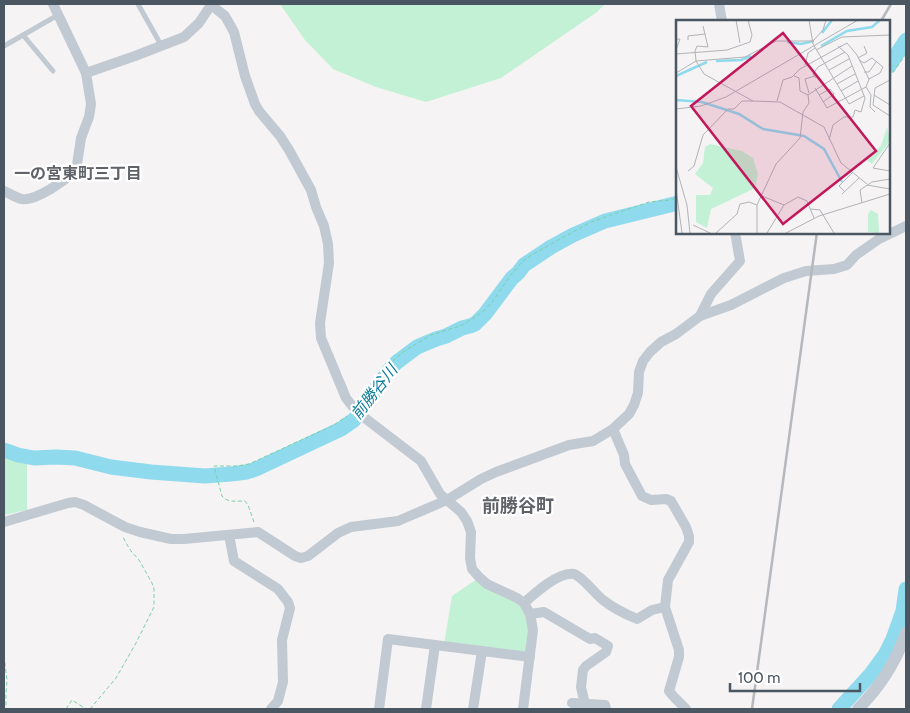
<svg xmlns="http://www.w3.org/2000/svg" width="910" height="713" font-family="Cabin,'Noto Sans JP',sans-serif">
  <style>
    .green { fill: #c3f1d5 }
    .lines { fill: none; stroke-linecap: round; stroke-linejoin: round }
    .river { stroke: #90daee; stroke-width: 15 }
    .path { stroke: #7ad0a6; stroke-width: 1; stroke-dasharray: 4 2.5; stroke-linecap: butt }
    .service { stroke: #c1cad2; stroke-width: 5 }
    .minor { stroke: #c1cad2; stroke-width: 10 }
    .tertiary { stroke: #c1cad2; stroke-width: 12 }
    .rail { stroke: #b5b8bd; stroke-width: 2.5 }
    .labels { text-anchor: middle; dominant-baseline: central; stroke-width: 4.5; stroke-linejoin: round; paint-order: stroke }
    .neighbourhood-label { font-size: 16px; font-weight: bold; fill: #5f6368; stroke: #fff }
    .water-label { font-size: 16px; font-style: italic; fill: #0c7c9b; stroke: #fff }
    .quarter-label { font-size: 18px; font-weight: bold; fill: #5f6368; stroke: #fff }
    .inset-river { fill: none; stroke: #90daee; stroke-width: 2.5 }
    .inset-road { fill: none; stroke: #b1b4b9; stroke-width: 1 }
    .view { fill: #c2185b; fill-opacity: 0.15; stroke: #c2185b; stroke-width: 2.5 }
    .inset-edge { fill: none; stroke: #4a5661; stroke-width: 2.5 }
  </style>
  <rect width="100%" height="100%" fill="#f5f3f3"/>
  <g class="green">
    <polygon points="280,4 605,4 597,12 501,78 426,102 376,87 333,69 305,40"/>
    <polygon points="4,453 27,459 27,510 4,515"/>
    <polygon points="477,579 517,600 530,620 526,661 444,644 452,596"/>
  </g>
  <g class="lines">
    <g class="river">
      <polyline points="889,66 906,40"/>
      <polyline points="4,450 18,455 34,458 56,457 75,458 111,467 151,472 205,476 231,474 247,472 256,469 341,429 354,420 390,369 397,362 417,347 436,339 446,336 462,328 470,326 475,324 485,314 512,278 518,273 524,265 551,247 573,235 605,221 678,203"/>
      <polyline points="839,709 871,674 885,655 893,639 903,611 906,589"/>
    </g>
    <g class="path">
      <polyline points="889,78 906,54"/>
      <polyline points="360,402 383,372 393,361 403,352 431,335 463,325 485,310 493,301 510,276 523,261 533,254 591,222 649,202 670,200 678,198"/>
      <path d="M254,522L248,505L245,501C236,501 228,503 222,496L214,466H237L249,464L334,425L347,416"/>
      <polyline points="4,656 7,680 6,694 6,709"/>
      <polyline points="66,709 72,700 86,709"/>
      <polyline points="90,709 116,678 136,643 154,607 154,589 152,583 139,560 131,551 126,543 123,537"/>
    </g>
    <g class="service">
      <polyline points="138,4 161,45"/>
      <polyline points="23,35 53,71"/>
      <polyline points="4,46 58,15"/>
    </g>
    <g class="minor">
      <polyline points="210,4 225,16 234,32 245,76 255,104 259,111 280,136 289,150 311,190 316,207 324,226 328,244 329,263 320,323 321,338 346,398 357,412 421,461 440,494 461,512 467,521 471,532 470,558 472,569 479,577 487,584 517,598 524,603 530,614 533,630 523,709"/>
      <polyline points="719,4 722,21"/>
      <polyline points="86,73 135,56 184,37 199,23 211,5"/>
      <path d="M4,191C9,193 16,198 22,199C37,201 65,180 76,171L81,138L89,117L91,104L86,73L53,4"/>
      <polyline points="700,316 711,294 740,261 735,232"/>
      <polyline points="613,429 624,455 625,464 642,496 651,500 666,499 671,501 686,527 689,536 689,542 668,580 665,607 679,650 679,657 669,691 674,697 686,709"/>
      <polyline points="4,522 68,503 75,502 84,505 125,527 140,532 171,539 184,539 258,532 295,556 301,558 308,556 338,533 351,527 398,521 447,500 481,479 496,472 569,445 593,441 613,429 629,414 634,405 638,393 639,372 643,361 650,352 661,342 676,334 700,316 731,305 784,278 806,271 834,269 847,265 856,255 879,239 906,226"/>
      <polyline points="229,535 234,561 278,589 288,602 290,608 282,640 283,682 278,701 271,709"/>
      <path d="M524,603C534,594 559,571 574,574C583,577 595,594 603,600C613,608 625,614 637,619L652,610L665,607"/>
      <polyline points="530,614 544,612 590,639 595,638 608,646 606,652 586,666 583,670 581,687 585,704"/>
      <polyline points="572,703 605,705 606,709"/>
      <polyline points="379,709 388,639 530,657"/>
      <polyline points="426,709 435,645"/>
      <polyline points="473,709 482,651"/>
    </g>
    <path class="tertiary" d="M858,709C879,688 896,662 906,633"/>
    <g class="rail">
      <polyline points="881,21 891,4"/>
      <polyline points="752,709 817,232"/>
    </g>
  </g>
  <g class="labels">
    <g class="neighbourhood-label">
      <text x="78" y="173">一の宮東町三丁目</text>
    </g>
    <g class="water-label">
      <text transform="translate(374 392) rotate(-52)">前勝谷川</text>
    </g>
    <g class="quarter-label">
      <text x="518" y="506">前勝谷町</text>
    </g>
  </g>
  <g transform="translate(676 20)">
    <rect width="214" height="214" fill="#f5f3f3"/>
    <path d="M211,107L214,121L196,144L190,139L205,126ZM34,124L66,131L77,138L82,154L79,168L35,189L31,208L20,202V175H34L37,168L19,154L27,143L29,127ZM195,190L202,194L203,213L192,212V194Z" fill="#c3f1d5"/>
    <path class="inset-river" d="M146,13L156,0M111,22L125,24L138,21M145,26L171,11L196,7L204,0M40,41L65,40L75,36M0,56L31,42M0,80L26,82L63,94L87,109L128,116L148,129L166,162"/>
    <path class="inset-road" d="M60,0L64,23M72,0L76,15M133,0L137,24L173,84L188,76M27,6L32,27L21,26L19,31L20,41L28,54L77,81L104,82L148,107L165,143L191,164M0,19H4L0,30M12,20V16L29,14M140,30L166,17L214,15M0,34L51,30L74,22L76,15M182,38L191,33L188,26M183,40L188,43L196,38L207,47L204,53L193,59M129,45L132,33L139,28M153,50L173,39M188,52H193L200,42M0,53L20,41L69,37L100,21H137L147,10L150,0M118,56L123,58L124,71L132,75M140,58L137,54L142,47L169,32M214,60L199,68L197,85L214,96M161,64L179,54M190,67L195,75L194,87L199,92M165,71L182,61M133,73L129,59L139,56M132,75L176,46M143,75L154,69L158,74L147,82M198,75L214,85M101,81L107,60L116,57L124,49L171,23L181,35L193,59L190,67L151,88L139,68M0,89L25,86L50,77L182,0M153,120L157,105L168,97H177L179,90L185,92L189,78L172,35L162,26M214,123L197,148L214,151M0,147L11,185L14,213M12,151L18,146L27,115L52,89H58L66,81H77M191,165L214,169M0,169L6,213M169,172L163,166L177,152M166,174L183,158M86,176L108,185M186,183L184,170L196,162L214,159M135,189L144,190L158,213M17,205L34,213M40,213L61,194L64,184L73,182L81,185M81,213V185L100,144L124,118L127,92L133,83L132,75M91,213L108,185L122,177L131,181L138,198M110,213L143,196L214,174"/>
    <path class="view" d="M107,13L200,131L107,204L15,86Z"/>
    <rect width="214" height="214" class="inset-edge"/>
  </g>
  <rect width="910" height="713" fill="none" stroke="#4a5661" stroke-width="10"/>
  <path d="M730 683v8h130v-8" fill="none" stroke="#4a5661" stroke-width="2.5"/>
  <text x="738" y="683" font-size="15" fill="#4a5661" stroke="#ffffff" stroke-width="4" paint-order="stroke">100 m</text>
</svg>
